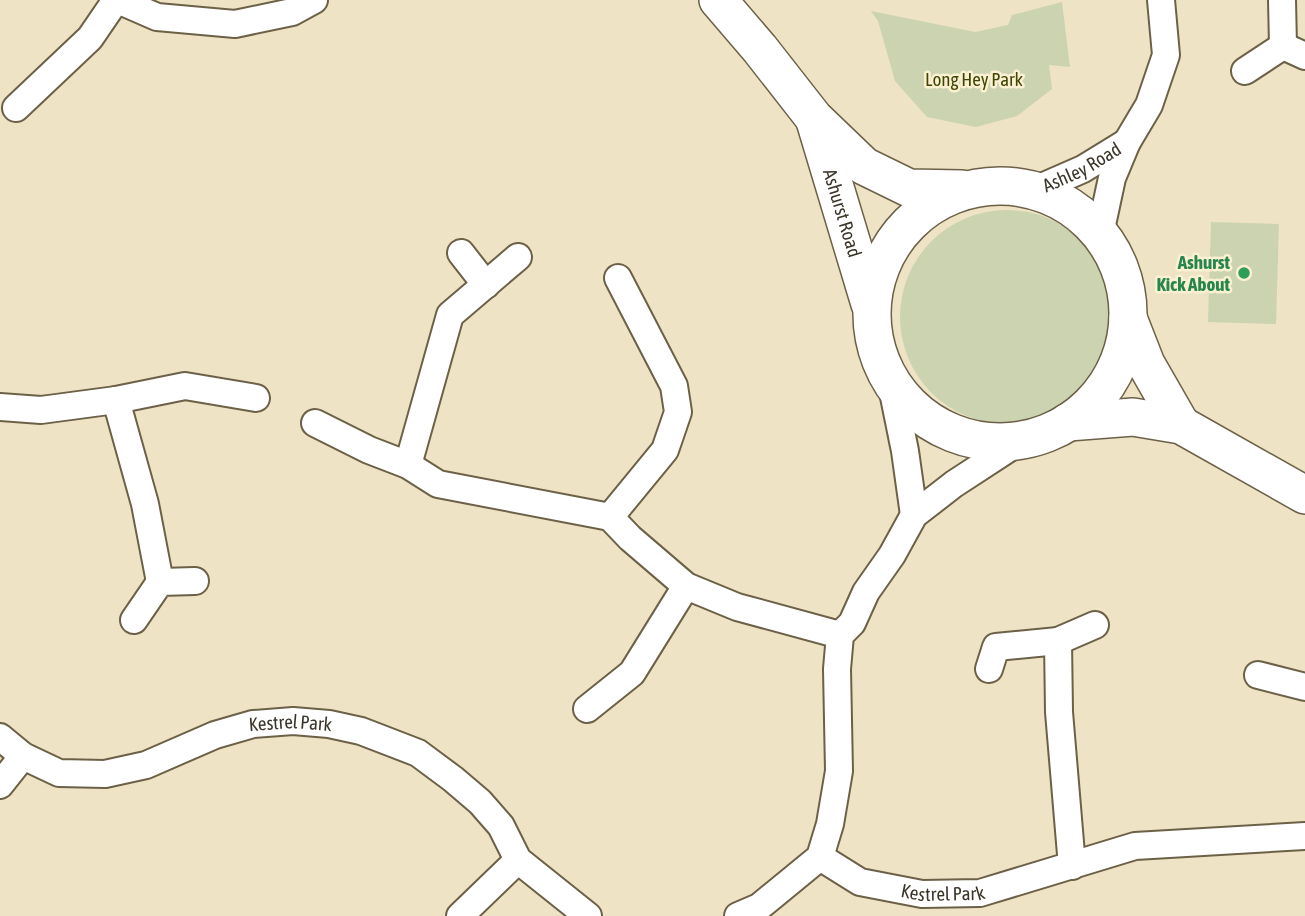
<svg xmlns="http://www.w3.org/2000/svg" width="1305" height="916" font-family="'Asap Condensed',sans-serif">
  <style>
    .green { fill: #ccd3b1 }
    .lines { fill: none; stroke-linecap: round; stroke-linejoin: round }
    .street-casing { stroke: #6c6147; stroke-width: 30 }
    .secondary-casing { stroke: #6c6147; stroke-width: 40 }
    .street { stroke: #fff; stroke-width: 26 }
    .secondary { stroke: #fff; stroke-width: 37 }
    .leisure-dot { fill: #2e9e5b; stroke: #fcf0d2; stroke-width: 2.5 }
    .labels { text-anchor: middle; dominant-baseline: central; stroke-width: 5; stroke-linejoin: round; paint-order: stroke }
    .park-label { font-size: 19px; fill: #3e4606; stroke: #fcf0d2 }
    .street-label { font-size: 19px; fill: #3b362a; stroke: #fcf0d2 }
    .leisure-label { font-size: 19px; font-weight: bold; fill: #27864d; stroke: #fcf0d2; text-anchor: end }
  </style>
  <rect width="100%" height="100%" fill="#eee3c5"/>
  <g class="green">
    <polygon points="1062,2 1070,67 1049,65 1052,89 1017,116 976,127 927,117 895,81 878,21 871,11 975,32 1008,25 1012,15"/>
    <circle cx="1007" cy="317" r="107"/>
    <polygon points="1211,222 1279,224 1276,324 1208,322"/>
  </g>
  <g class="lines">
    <defs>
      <g id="street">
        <polyline points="118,0 157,17 235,24 292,12 314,0"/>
        <polyline points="1282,0 1283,46"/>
        <polyline points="1245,71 1283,46 1305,56"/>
        <polyline points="16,108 90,38 116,0"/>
        <path id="s1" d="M1035,190L1083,169L1127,142"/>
        <polyline points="1100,234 1112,178 1127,142 1149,105 1166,55 1161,0"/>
        <polyline points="461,253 486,285"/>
        <polyline points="891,382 905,451 914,515"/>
        <polyline points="116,400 145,504 160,582"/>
        <polyline points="0,407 41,410 116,400 185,386 256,398"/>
        <polyline points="315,423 369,450 408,465 438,484 610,517 630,538 686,586 737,607 840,635"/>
        <polyline points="408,465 450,315 518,257"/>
        <polyline points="610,517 665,450 678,412 674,386 618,278"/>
        <polyline points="134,620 160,582 195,581"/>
        <polyline points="1058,641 1059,712 1072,866"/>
        <polyline points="989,669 996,647 1058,641 1095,625"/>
        <polyline points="1258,675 1305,687"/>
        <polyline points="587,709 632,673 686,586"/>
        <path id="s2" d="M0,737L23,756L59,773L105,774L146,765L215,735L253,724L293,721L329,724L361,731L418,753L453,779L480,802L501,826L518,860L588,916"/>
        <polyline points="0,785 23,756"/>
        <path id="s3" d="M820,857L860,882L922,894L980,893L1135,846L1305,836"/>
        <polyline points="460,916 518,860"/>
        <polyline points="738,916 759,907 820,857 830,824 839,771 837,669 840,635 852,623 866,592 892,555 914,515 954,484 1020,441"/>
      </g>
      <g id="secondary">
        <polyline points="718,0 760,49 814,118 864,166 909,188 962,189"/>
        <path id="s4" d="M815,121L870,304"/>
        <circle cx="1000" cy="314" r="128"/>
        <polyline points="1128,318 1146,364 1181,425"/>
        <polyline points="1068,422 1133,417 1181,425 1305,495"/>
      </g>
    </defs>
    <use href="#street" class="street-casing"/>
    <use href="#secondary" class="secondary-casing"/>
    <use href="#street" class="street"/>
    <use href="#secondary" class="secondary"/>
  </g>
  <circle class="leisure-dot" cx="1244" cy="273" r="7"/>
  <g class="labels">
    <g class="park-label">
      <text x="974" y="79">Long Hey Park</text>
    </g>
    <g class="street-label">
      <text stroke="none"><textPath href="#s1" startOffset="52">Ashley Road</textPath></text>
      <text stroke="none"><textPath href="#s4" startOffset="96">Ashurst Road</textPath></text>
      <text stroke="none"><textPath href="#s2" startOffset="310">Kestrel Park</textPath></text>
      <text stroke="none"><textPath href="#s3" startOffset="131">Kestrel Park</textPath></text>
    </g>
    <g class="leisure-label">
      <text x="1230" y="262">Ashurst<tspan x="1230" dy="22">Kick About</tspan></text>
    </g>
  </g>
</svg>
